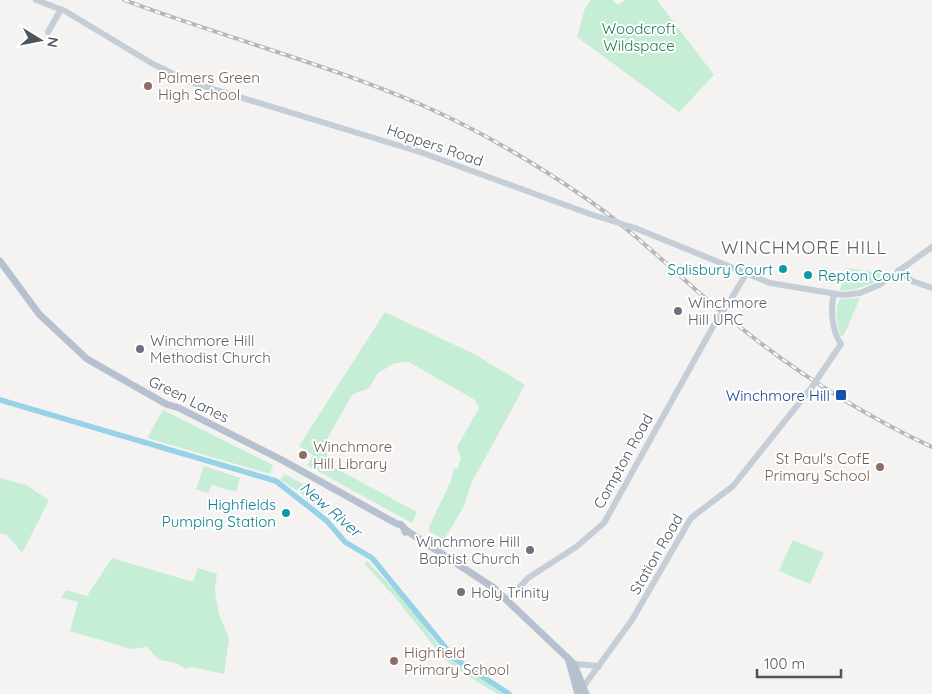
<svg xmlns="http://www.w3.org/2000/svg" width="932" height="694" font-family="Quicksand,sans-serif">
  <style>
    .green { fill: #c6edd6 }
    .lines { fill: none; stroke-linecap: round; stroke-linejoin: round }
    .canal { stroke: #97d2e6; stroke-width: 5.5 }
    .secondary { stroke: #c5cdd7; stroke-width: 6 }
    .primary { stroke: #b5c1ce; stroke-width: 7 }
    .rail-casing { stroke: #b5b7bc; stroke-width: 4 }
    .rail { stroke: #fff; stroke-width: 2; stroke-dasharray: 5.5; stroke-linecap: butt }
    .secondary-bridge { stroke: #c5cdd7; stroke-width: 6 }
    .education-dot { fill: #8d6e63; stroke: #fff; stroke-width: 2 }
    .culture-dot { fill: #0f9aa8; stroke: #fff; stroke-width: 2 }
    .worship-dot { fill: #6b7280; stroke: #fff; stroke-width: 2 }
    .transit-dot { fill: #1a4fb4; stroke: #fff; stroke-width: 2 }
    .labels { text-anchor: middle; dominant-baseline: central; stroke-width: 4; stroke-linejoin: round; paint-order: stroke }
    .park-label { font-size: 15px; fill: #207c51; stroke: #fff }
    .education-label { font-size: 15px; fill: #785e54; stroke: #fff; text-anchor: start }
    .street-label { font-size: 15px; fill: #4b555e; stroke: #fff }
    .culture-label { font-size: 15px; fill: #0d838f; stroke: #fff; text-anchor: end }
    .worship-label { font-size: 15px; fill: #5b616d; stroke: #fff; text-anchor: start }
    .transit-label { font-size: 15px; fill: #164399; stroke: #fff; text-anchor: end }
    .water-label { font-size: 16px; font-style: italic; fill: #197b9d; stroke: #fff }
    .quarter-label { font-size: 18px; letter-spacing: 1px; fill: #5f6267; stroke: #fff }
  </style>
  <rect width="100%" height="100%" fill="#f4f3f2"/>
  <g class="green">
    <polygon points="591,0 612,0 618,5 626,0 657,0 714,75 679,112 577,37 585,8"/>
    <polygon points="846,268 881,273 879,281 856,289 843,291 840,290"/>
    <path d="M860,298L844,335L840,336C838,323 833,311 840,299Z"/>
    <polygon points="385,312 476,355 525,385 472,482 463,508 444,540 429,531 429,527 451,481 454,468 457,469 461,459 457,447 479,408 475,400 409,362 395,363 378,373 369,388 352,395 328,437 327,458 333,467 417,512 412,523 307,465 313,455 299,446"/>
    <polygon points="163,410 273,465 270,474 147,438"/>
    <polygon points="204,466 240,478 236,492 212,485 208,493 196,489"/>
    <polygon points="285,474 312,489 308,496 323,509 324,513 298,491 280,480"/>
    <polygon points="0,478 26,485 49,500 22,553 7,535 0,533"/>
    <polygon points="793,540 824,553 810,584 779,571"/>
    <polygon points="112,558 193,582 198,568 217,574 215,589 216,598 219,614 229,639 224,674 192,667 186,669 176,663 159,660 147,647 131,649 70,631 78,602 61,598 66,590 87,596"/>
    <polygon points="367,561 405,601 446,655 503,694 498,694 466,675 444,659 394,596 364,563"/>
  </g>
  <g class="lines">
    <polyline class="canal" points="0,400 276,481 327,521 345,542 372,558 454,658 509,694"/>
    <g class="secondary">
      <polyline points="36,0 65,11 153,64 190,82 420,152 590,214"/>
      <polyline points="48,32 61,9"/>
      <polyline points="635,228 770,283 843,295 860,293 879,285 932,247"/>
      <polyline points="899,270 912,281 932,288"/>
      <polyline points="728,304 746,274"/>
      <path d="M820,375L841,344C832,331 830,309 834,294"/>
      <polyline points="507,601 528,578 576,547 604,523 715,323"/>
      <polyline points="574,664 599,666"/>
      <polyline points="581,690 632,620 691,518 733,486 812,387"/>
    </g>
    <g class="primary">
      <polyline points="0,261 39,314 87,359 166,404 179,408 282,460 397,524 400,524 407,531"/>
      <polyline points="405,532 407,531 494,588 574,664 586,694"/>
      <polyline points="568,658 578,694"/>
    </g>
    <defs>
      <path id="rail" d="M124,0C223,37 327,64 424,106C481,131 536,164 587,199C638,234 682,280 730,319C791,369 861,414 932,447"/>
    </defs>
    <use href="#rail" class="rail-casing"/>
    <use href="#rail" class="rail"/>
    <g class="secondary-bridge">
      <polyline points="590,214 635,228"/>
      <polyline points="715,323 728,304"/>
      <polyline points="812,387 820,375"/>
    </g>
  </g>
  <g class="education-dot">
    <circle cx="148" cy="86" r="5"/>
    <circle cx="303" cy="455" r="5"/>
    <circle cx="880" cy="467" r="5"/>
    <circle cx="394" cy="661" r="5"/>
  </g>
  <g class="culture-dot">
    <circle cx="783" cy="269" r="5"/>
    <circle cx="808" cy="275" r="5"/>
    <circle cx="286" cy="513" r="5"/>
  </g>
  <g class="worship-dot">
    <circle cx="678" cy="311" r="5"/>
    <circle cx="140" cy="349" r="5"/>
    <circle cx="530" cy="550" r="5"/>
    <circle cx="461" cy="592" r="5"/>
  </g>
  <rect class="transit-dot" x="835" y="389" width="12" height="12" rx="2.5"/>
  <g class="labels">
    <g class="park-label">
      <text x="639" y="28">Woodcroft<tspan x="639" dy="17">Wildspace</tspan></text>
    </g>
    <g class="education-label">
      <text x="158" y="77">Palmers Green<tspan x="158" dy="17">High School</tspan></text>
      <text x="313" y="446">Winchmore<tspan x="313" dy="17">Hill Library</tspan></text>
      <text x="870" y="458" text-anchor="end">St Paul's CofE<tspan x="870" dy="17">Primary School</tspan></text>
      <text x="404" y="652">Highfield<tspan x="404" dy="17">Primary School</tspan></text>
    </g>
    <g class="street-label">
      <text transform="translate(435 145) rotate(19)">Hoppers Road</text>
      <text transform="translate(189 399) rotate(26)">Green Lanes</text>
      <text transform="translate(623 461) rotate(-61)">Compton Road</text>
      <text transform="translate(656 554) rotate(-60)">Station Road</text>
    </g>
    <g class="culture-label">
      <text x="773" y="269">Salisbury Court</text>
      <text x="818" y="275" text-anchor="start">Repton Court</text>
      <text x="276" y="504">Highfields<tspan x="276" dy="17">Pumping Station</tspan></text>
    </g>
    <g class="worship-label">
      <text x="688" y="302">Winchmore<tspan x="688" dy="17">Hill URC</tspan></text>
      <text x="150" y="340">Winchmore Hill<tspan x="150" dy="17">Methodist Church</tspan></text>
      <text x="520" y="541" text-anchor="end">Winchmore Hill<tspan x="520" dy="17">Baptist Church</tspan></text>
      <text x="471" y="592">Holy Trinity</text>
    </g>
    <g class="transit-label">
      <text x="830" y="395">Winchmore Hill</text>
    </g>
    <g class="water-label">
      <text transform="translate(331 509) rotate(41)">New River</text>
    </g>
    <g class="quarter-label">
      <text x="804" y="247">WINCHMORE HILL</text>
    </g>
  </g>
  <g transform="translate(40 40) rotate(100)" stroke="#ffffff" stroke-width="4" paint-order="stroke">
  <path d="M0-4L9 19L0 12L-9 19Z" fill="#4b555e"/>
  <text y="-8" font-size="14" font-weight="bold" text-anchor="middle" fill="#4b555e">N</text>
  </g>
  <path d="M757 669v8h84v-8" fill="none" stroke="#4b555e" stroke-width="2.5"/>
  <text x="764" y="669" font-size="15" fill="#4b555e" stroke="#ffffff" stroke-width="4" paint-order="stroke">100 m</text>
</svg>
